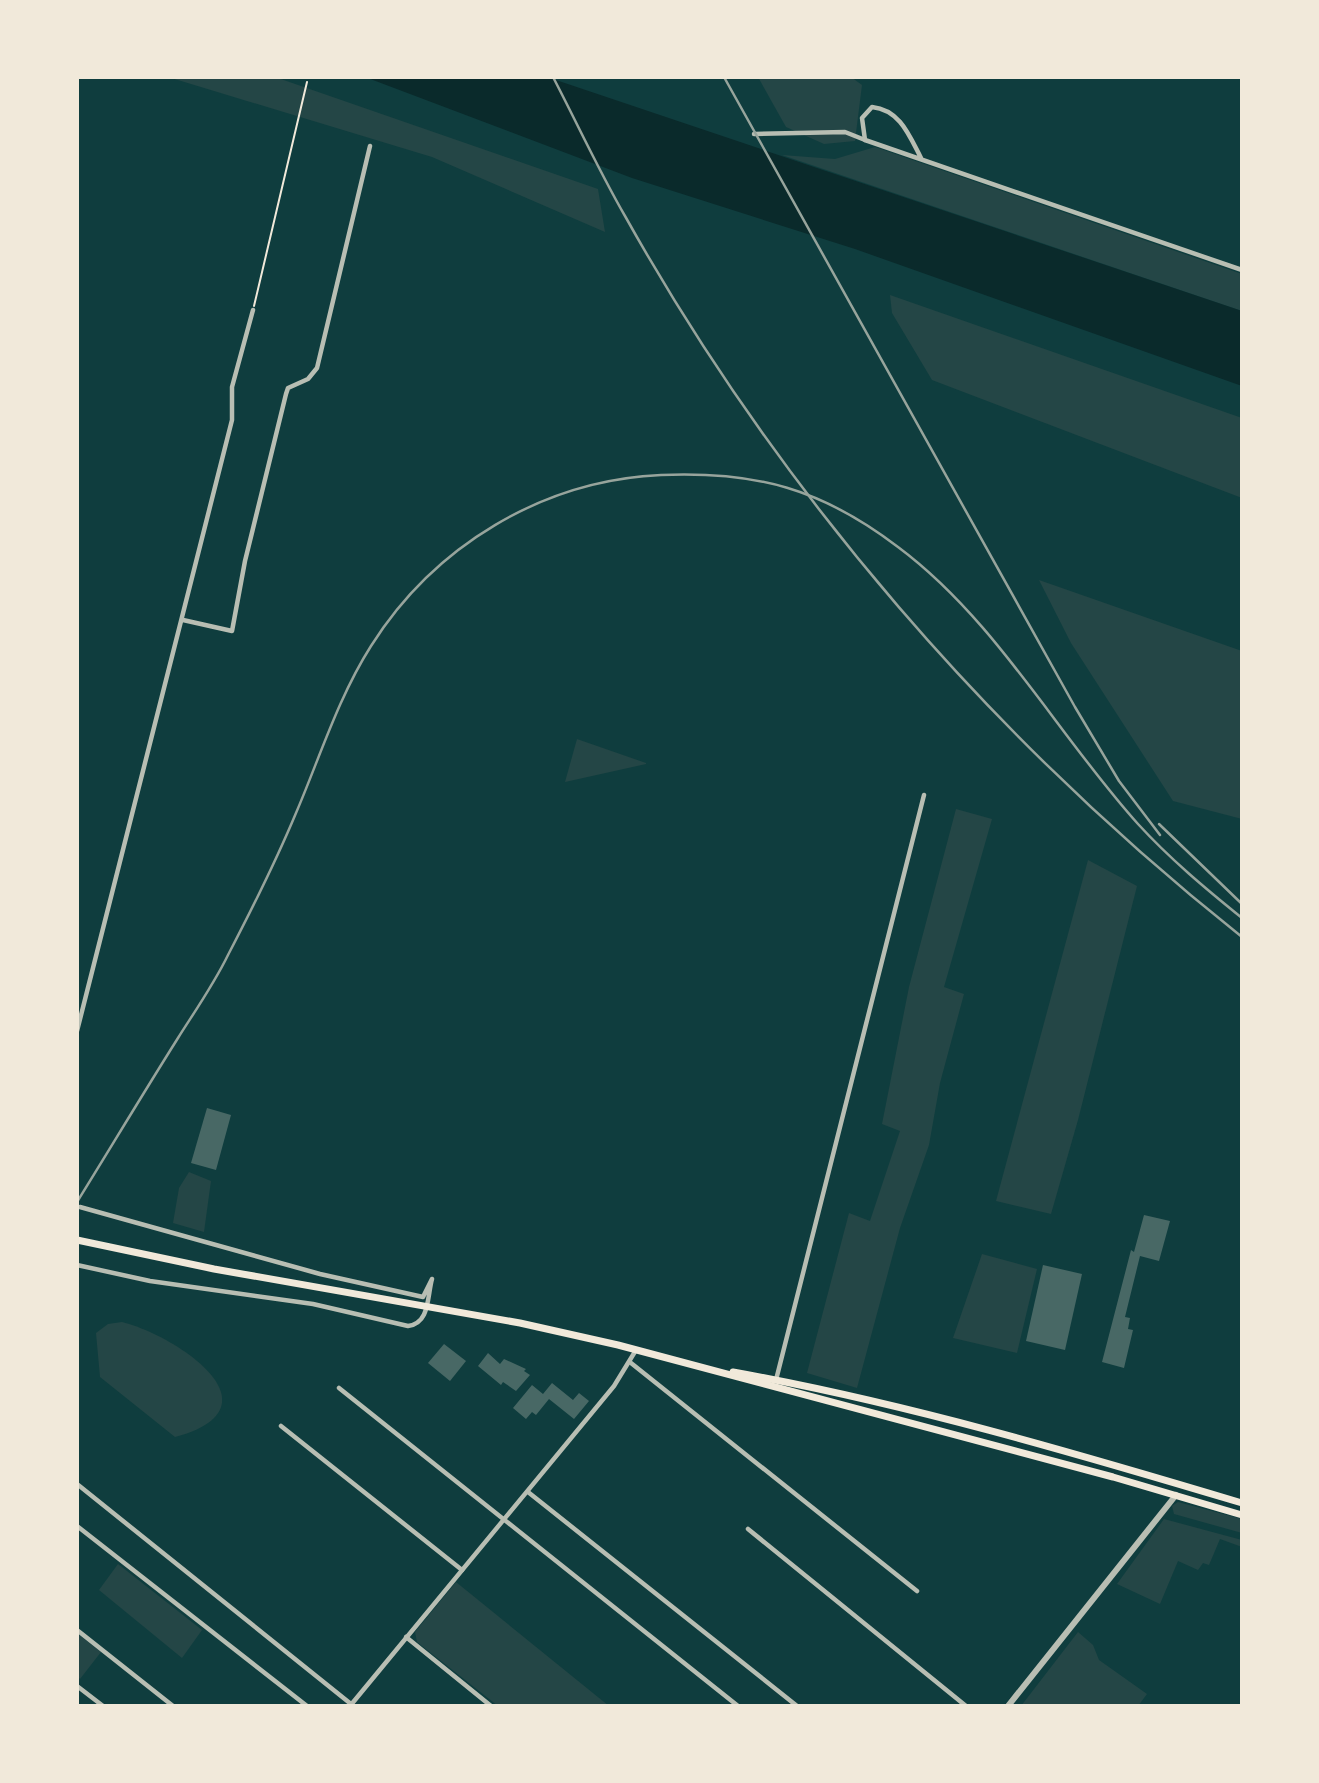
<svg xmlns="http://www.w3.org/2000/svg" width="1319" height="1783" font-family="'Source Sans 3',sans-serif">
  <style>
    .green { fill: #244646 }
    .water { fill: #0a2a2b }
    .building { fill: #486865 }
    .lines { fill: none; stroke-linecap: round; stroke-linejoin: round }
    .path { stroke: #f1e9da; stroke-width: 2 }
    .minor { stroke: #b8beb3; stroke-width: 4.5 }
    .tertiary { stroke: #b8beb3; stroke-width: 6 }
    .secondary { stroke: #f1e9da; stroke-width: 7 }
    .rail { stroke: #97a49c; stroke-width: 2.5 }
  </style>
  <rect width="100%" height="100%" fill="#0f3d3e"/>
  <g class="green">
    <polygon points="168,77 275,77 598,189 605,232 432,157"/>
    <polygon points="758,77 851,77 862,85 855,141 824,144 786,127"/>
    <polygon points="875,147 1242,274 1242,311 782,155 835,159"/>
    <polygon points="890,295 1242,418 1242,498 932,380 892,313"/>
    <polygon points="1039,580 1242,651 1242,819 1173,801 1071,643"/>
    <polygon points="577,739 646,763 646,764 565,782"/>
    <polygon points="956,809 992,819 944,987 964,994 940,1083 929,1145 900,1228 857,1388 807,1373 849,1213 870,1221 900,1131 882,1124 909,987"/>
    <polygon points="1088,860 1137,886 1078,1120 1051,1214 996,1201"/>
    <polygon points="189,1172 211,1181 204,1232 173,1223 179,1188"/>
    <polygon points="982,1254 1037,1269 1017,1353 953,1338"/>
    <path d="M122,1322C175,1335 285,1407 175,1437L100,1377L96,1333L108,1324Z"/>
    <polygon points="1178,1502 1242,1519 1242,1533 1174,1514 1172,1506"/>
    <polygon points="1164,1519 1242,1540 1242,1547 1220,1539 1209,1565 1203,1563 1198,1570 1178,1561 1160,1604 1117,1584"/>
    <polygon points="118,1564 202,1630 182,1658 99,1590"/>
    <polygon points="456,1582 609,1706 498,1706 417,1642 415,1632"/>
    <polygon points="1078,1632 1093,1645 1099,1660 1147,1694 1138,1706 1021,1706"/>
    <polygon points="77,1633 101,1652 80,1679 77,1676"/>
  </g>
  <polygon class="water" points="365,77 547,77 1242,311 1242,386 855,249 632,178"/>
  <g class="building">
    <polygon points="207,1108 231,1115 216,1170 191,1163"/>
    <polygon points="1144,1215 1170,1221 1159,1261 1140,1256 1125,1317 1130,1318 1128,1329 1133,1330 1124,1368 1102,1362 1131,1250 1134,1252"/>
    <polygon points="1043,1265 1082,1274 1065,1350 1026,1341"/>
    <polygon points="444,1344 466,1361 450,1381 428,1363"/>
    <polygon points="488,1353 500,1364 504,1359 526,1369 524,1371 530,1375 516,1391 503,1382 501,1385 478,1366"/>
    <polygon points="552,1383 573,1400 579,1393 589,1401 574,1419 549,1399 536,1415 532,1412 526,1419 513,1408 532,1385 543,1394"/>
  </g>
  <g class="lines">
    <polyline class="path" points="254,306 307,82"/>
    <g class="minor">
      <polyline points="754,134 845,132 865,140"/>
      <path d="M921,158C909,135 900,110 872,107L862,118L865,140L1242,270"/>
      <polyline points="183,620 232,631 245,561 286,394 288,388 308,379 317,368 370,146"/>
      <polyline points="77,1031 232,420 232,387 253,310"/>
      <path d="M77,1265L150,1281L313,1304L408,1326C430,1323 427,1297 432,1279L423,1297L320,1274L80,1207"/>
      <polyline points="631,1363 917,1591"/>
      <polyline points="776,1380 924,795"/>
      <polyline points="339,1388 738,1706"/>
      <polyline points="281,1426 462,1570"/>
      <polyline points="77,1484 351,1704"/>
      <polyline points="528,1492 797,1706"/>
      <polyline points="77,1526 307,1706"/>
      <polyline points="748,1529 966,1706"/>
      <polyline points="77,1630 173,1706"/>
      <polyline points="406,1637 491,1706"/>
      <polyline points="77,1686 103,1706"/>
      <polyline points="350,1706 614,1386 636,1350"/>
    </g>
    <polyline class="tertiary" points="1008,1706 1176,1495"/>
    <g class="secondary">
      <polyline points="77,1240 214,1269 520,1323 618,1345 1113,1477 1242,1515"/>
      <path d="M733,1372C905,1403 1075,1453 1242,1503"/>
    </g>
    <g class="rail">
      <path d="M553,77C577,123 599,171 625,216C781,495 993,739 1242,937"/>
      <polyline points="724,77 1075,707 1119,781 1160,835"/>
      <polyline points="1159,824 1242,904"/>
      <path d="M77,1202C111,1147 144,1092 178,1038C195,1011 214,984 228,955C252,909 276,861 296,813C320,757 338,698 371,646C434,546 543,480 661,475C757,471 822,489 898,547C996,620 1057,734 1138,824C1170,859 1206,889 1242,918"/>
    </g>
  </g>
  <rect width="1319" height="1783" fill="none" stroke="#f1e9da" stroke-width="158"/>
</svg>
